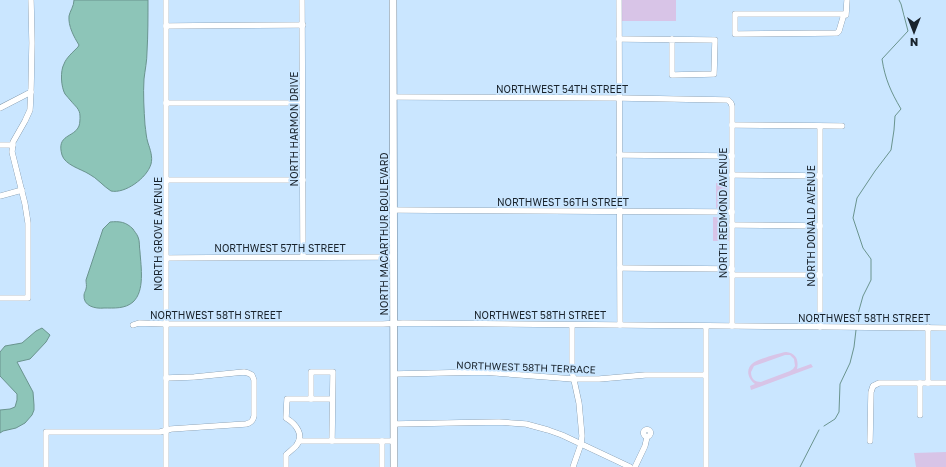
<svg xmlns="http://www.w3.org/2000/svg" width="946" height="467" font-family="'Golos Text',sans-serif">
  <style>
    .green { fill: #d8c4e7; fill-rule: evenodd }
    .water { fill: #8dc5b8; stroke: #6a948e }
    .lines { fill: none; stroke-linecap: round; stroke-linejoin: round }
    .stream { stroke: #6a948e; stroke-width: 1 }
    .minor-casing { stroke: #6a8399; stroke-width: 6 }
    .major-casing { stroke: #6a8399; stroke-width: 8 }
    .minor { stroke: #fff; stroke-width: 5.5 }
    .major { stroke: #fff; stroke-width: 7 }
    .labels { text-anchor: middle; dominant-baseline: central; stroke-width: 3.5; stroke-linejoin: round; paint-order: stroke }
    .street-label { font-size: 10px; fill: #19232c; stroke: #cae6ff }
  </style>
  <rect width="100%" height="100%" fill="#cae6ff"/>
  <g class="green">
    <rect x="622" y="0" width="54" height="21"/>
    <polygon points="716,183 727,183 728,208 716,208"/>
    <polygon points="713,217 728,218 729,241 713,241"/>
    <path d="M786,352C796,353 799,360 797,369L811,364L813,367L751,390L750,386L755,384C748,379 745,369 753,363C759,359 779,353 786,352ZM785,355H790L794,359L795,366L793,369L790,371L761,382C755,382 751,379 751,372L754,366Z"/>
    <polygon points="946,452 946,467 916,467 914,453"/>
  </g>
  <g class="water">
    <path d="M74,0H148C148,17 148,35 147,52C147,61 145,70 144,79C143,94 144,110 145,125C146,131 146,137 148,143C150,149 153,157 151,164C147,178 125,194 111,191C103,186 97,178 89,174C81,169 65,165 62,155C56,134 74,138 79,126C80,123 80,119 80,116C80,109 75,106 71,101C69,99 67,96 65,94C61,87 60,71 64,64C66,58 73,52 78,47L79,45C74,37 68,26 69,16C70,11 74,6 74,0Z"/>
    <path d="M110,222C120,221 126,222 133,229C134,231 137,234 138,237C140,241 139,247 140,252C141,267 145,291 133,302C125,309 114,308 104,308C95,309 83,306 84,295C85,290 85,293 86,289C87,286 86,283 86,280L103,229Z"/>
    <polygon points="42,328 50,335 46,342 30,359 17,362 33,392 34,405 34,410 32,415 25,423 16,428 3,431 0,433 0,410 10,409 15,407 17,400 17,394 0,376 0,352 5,346 22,343 36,331"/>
  </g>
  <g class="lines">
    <g class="stream">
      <path d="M856,321L863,296L871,280V259L863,248L853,218L857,198L875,171L891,150L894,130L895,116L901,109C891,92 885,79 882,59L908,31L901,4L899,0"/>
      <polyline points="824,426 835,419 839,412 840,384 850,363 854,347 856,330"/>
      <polyline points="800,467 819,430"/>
    </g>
    <defs>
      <g id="minor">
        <polyline points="166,0 166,467"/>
        <polyline points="302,0 303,257"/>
        <polyline points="619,0 620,325"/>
        <polyline points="844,14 839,31 837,33 735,34 735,14 844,14 846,15 847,0"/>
        <polyline points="166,26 303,25"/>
        <polyline points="619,39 715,40 714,74 672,75 672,39"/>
        <polyline points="393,97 619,98 728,100 731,103 732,106 732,326"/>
        <polyline points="166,103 302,103"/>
        <polyline points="0,108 31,92"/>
        <polyline points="732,125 842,126"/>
        <polyline points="820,126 820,327"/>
        <polyline points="0,145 13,145"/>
        <polyline points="619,155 732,156"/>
        <polyline points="732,175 820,176"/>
        <polyline points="167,180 303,180"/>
        <polyline points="0,196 22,190"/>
        <polyline points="394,210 732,212"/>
        <polyline points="732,225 820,226"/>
        <polyline points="167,258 394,257"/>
        <polyline points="620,268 732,269"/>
        <polyline points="732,275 820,275"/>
        <polyline points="0,298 28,298 28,223 25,204 12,152 13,142 25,121 30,110 31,90 32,43 31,0"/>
        <polyline points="133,325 139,323 167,324 383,324 403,323 946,328"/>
        <polyline points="572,325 572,371 579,403 582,436 581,444 573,467"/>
        <polyline points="706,326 706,467"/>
        <polyline points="928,327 928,383"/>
        <polyline points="394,374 483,372 573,379 599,379 645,375 705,375"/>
        <polyline points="311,399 311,372 333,372 332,441"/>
        <polyline points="920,415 920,383"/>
        <polyline points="394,424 499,422 526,424 548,430 562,435 630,467"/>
        <circle cx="647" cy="433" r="3.5"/>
        <polyline points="299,441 394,441"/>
        <polyline points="870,441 871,392 873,386 879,383 946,383"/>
        <path d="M46,467V432H160L171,429L246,424C251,423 253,421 254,416V380L252,375L248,373L244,372L194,377L166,378"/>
        <path d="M286,467V455C289,452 293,449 296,446C305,435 296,424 286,418L287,399H332"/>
        <polyline points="382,467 382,441"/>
        <polyline points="635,467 645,446 647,437"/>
      </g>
      <polyline id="major" points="393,0 394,467"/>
    </defs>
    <use href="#minor" class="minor-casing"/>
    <use href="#major" class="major-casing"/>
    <use href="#minor" class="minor"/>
    <use href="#major" class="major"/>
  </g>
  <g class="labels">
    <g class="street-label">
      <text x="562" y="89">NORTHWEST 54TH STREET</text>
      <text transform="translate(294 129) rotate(-90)">NORTH HARMON DRIVE</text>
      <text x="563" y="202">NORTHWEST 56TH STREET</text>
      <text transform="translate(723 213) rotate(-90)">NORTH REDMOND AVENUE</text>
      <text transform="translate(811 226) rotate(-90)">NORTH DONALD AVENUE</text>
      <text transform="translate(158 234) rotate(-90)">NORTH GROVE AVENUE</text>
      <text transform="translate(384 234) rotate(-90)">NORTH MACARTHUR BOULEVARD</text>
      <text x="280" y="248">NORTHWEST 57TH STREET</text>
      <text x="216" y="315">NORTHWEST 58TH STREET</text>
      <text x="540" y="315">NORTHWEST 58TH STREET</text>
      <text x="864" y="318">NORTHWEST 58TH STREET</text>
      <text transform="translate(526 367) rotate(2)">NORTHWEST 58TH TERRACE</text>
    </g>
  </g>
  <g transform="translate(914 32) rotate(180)" stroke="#cae6ff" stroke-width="3" paint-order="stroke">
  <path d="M0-3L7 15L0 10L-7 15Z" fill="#19232c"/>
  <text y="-6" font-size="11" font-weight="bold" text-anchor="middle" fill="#19232c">N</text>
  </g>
</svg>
